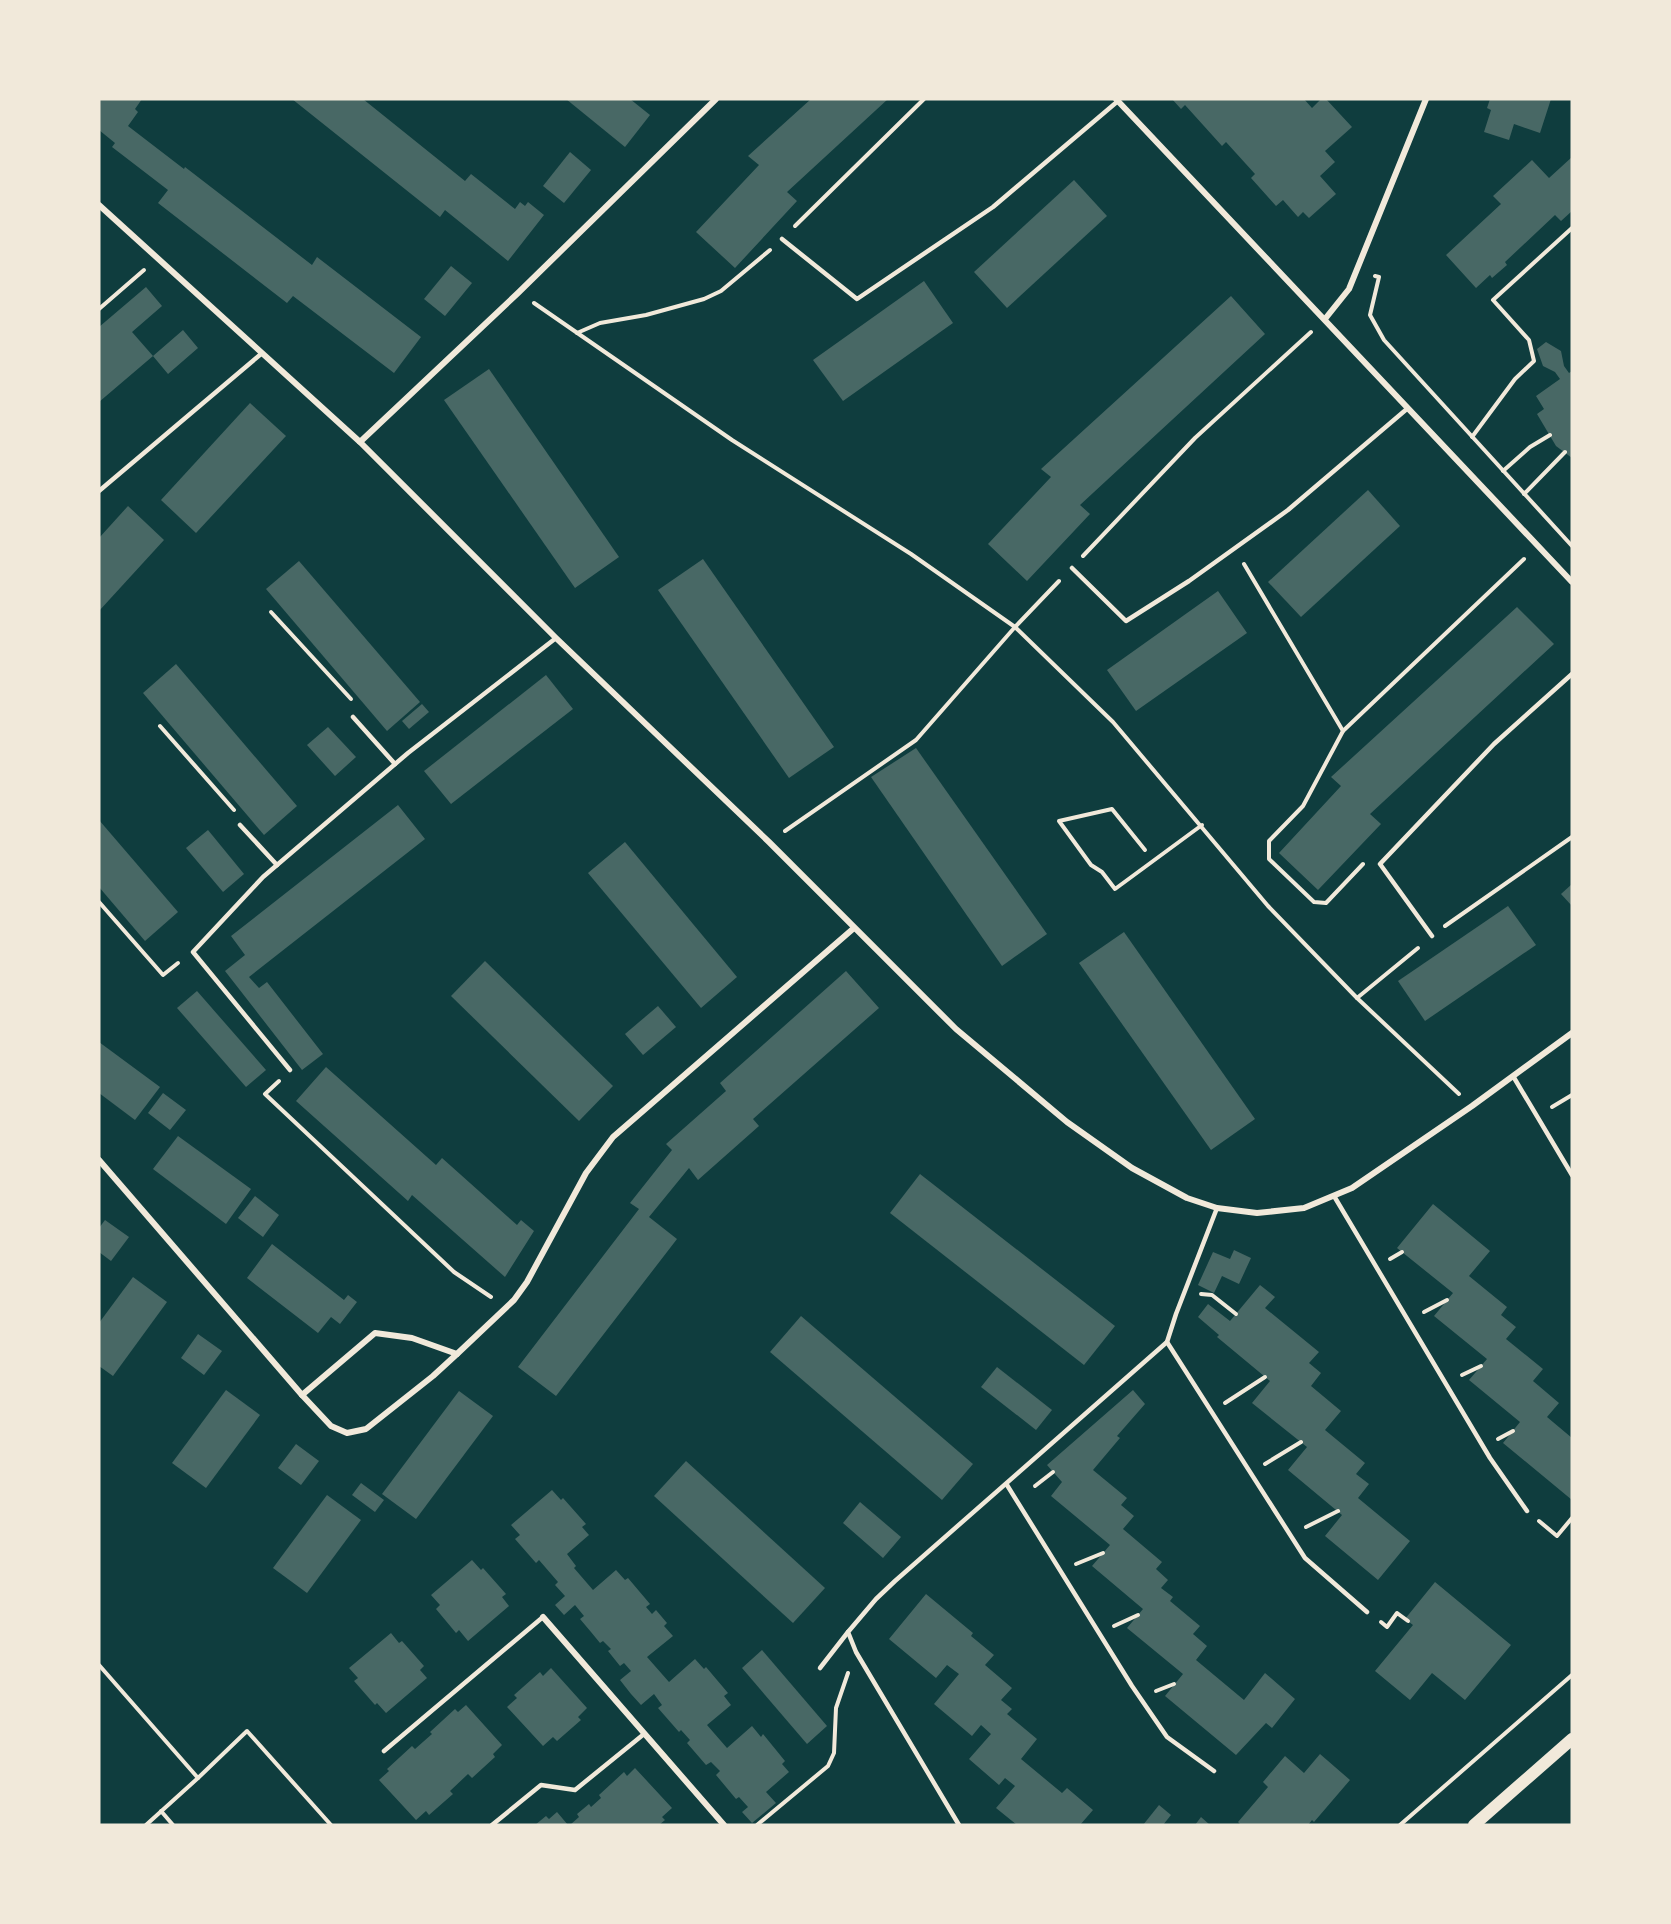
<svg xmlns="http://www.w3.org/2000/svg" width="1671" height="1924" font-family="Roboto,sans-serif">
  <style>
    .building { fill: #486865 }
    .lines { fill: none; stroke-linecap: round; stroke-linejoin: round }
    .path { stroke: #f1e9da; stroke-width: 4 }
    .service { stroke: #f1e9da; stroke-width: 4.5 }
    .minor { stroke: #f1e9da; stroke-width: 6 }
    .secondary { stroke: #f1e9da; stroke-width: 12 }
  </style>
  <rect width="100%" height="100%" fill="#0f3d3e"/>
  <g class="building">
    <polygon points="99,99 142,99 135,109 138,112 128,126 184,169 185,167 312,265 317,257 421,337 394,373 293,296 287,303 158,203 168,190 112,147 115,143 99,130"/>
    <polygon points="292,99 363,99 465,181 471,174 515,209 520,202 525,206 528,202 544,215 508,261 445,210 440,217"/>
    <polygon points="566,99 630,99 650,115 625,147"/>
    <polygon points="811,99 888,99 787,192 797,201 735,268 696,232 759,165 748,156"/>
    <polygon points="1172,99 1304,99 1312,108 1321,99 1326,99 1352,127 1325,151 1335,162 1320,176 1336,194 1309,218 1303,212 1298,217 1283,200 1276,206 1251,178 1255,174 1226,142 1222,146 1185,105 1181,109"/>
    <polygon points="1490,99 1551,99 1540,133 1514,124 1509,140 1484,132 1491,110 1487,108"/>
    <polygon points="570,152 591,170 564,203 543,186"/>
    <polygon points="1572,157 1572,211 1561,221 1555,215 1505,262 1507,265 1492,278 1490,275 1476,288 1446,255 1501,204 1493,196 1532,160 1549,178"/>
    <polygon points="1074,180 1107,216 1007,308 974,272"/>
    <polygon points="451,266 472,283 445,316 424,299"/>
    <polygon points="924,281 953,323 843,401 813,360"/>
    <polygon points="146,287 162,306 132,332 153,356 183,330 198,348 168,374 153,356 99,402 99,327"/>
    <polygon points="1231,296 1265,334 1080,505 1090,514 1027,581 988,544 1051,477 1041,469"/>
    <polygon points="1546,342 1561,351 1564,366 1569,373 1572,371 1572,458 1556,446 1537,414 1544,409 1536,396 1560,379 1555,372 1543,366 1537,349"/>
    <polygon points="489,369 619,557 575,588 444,400"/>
    <polygon points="250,403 286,436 196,533 161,500"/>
    <polygon points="1368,490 1400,526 1301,617 1268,582"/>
    <polygon points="128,506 164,540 99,611 99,538"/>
    <polygon points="703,559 834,747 789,778 658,590"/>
    <polygon points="299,561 420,702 387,731 266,589"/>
    <polygon points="1218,591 1247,633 1136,711 1107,670"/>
    <polygon points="1517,607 1554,644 1370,814 1381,824 1318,890 1279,853 1341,786 1331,777"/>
    <polygon points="176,664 297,806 264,835 143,693"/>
    <polygon points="546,675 573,709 451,804 424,771"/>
    <polygon points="422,704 429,712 409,729 402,721"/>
    <polygon points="328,727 356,757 335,776 307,745"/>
    <polygon points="916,748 1047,934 1002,966 871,777"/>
    <polygon points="398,805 425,839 249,977 259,988 267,982 323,1054 302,1070 225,971 245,955 231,936"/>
    <polygon points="99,820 178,912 145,941 99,887"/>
    <polygon points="208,830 244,874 223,892 186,848"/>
    <polygon points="625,842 737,977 701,1008 588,873"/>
    <polygon points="1572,884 1572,906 1561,894"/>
    <polygon points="1508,906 1536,945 1425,1021 1398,981"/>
    <polygon points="1124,932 1255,1119 1211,1150 1079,963"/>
    <polygon points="485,961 613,1086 579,1121 451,996"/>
    <polygon points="846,971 879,1008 753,1119 759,1126 698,1180 689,1168 649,1217 677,1239 556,1396 518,1367 639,1209 630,1203 672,1150 666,1144 726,1091 720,1083"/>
    <polygon points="197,991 266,1070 246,1087 177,1008"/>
    <polygon points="658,1006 676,1027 643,1055 625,1034"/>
    <polygon points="99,1042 160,1087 135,1120 99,1093"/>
    <polygon points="326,1067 436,1165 442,1158 517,1225 521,1220 534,1231 505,1277 412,1195 408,1201 296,1101"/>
    <polygon points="163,1093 186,1110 170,1130 148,1113"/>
    <polygon points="178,1136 251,1189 226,1224 153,1169"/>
    <polygon points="920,1174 1115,1326 1084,1365 890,1213"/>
    <polygon points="255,1196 279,1215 263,1237 238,1218"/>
    <polygon points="1433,1204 1490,1251 1469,1276 1507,1307 1501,1315 1516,1327 1506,1339 1543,1369 1533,1381 1559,1403 1547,1417 1572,1438 1572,1500 1503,1443 1520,1422 1469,1380 1487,1359 1434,1316 1453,1293 1397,1248"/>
    <polygon points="105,1220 129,1237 111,1261 99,1252 99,1228"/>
    <polygon points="272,1244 344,1300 348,1295 357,1302 340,1324 331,1317 318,1333 247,1278"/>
    <polygon points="1234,1250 1251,1258 1239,1284 1222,1276 1214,1293 1198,1285 1213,1252 1230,1259"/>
    <polygon points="133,1277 167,1302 113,1376 99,1366 99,1323"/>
    <polygon points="1260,1285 1275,1297 1265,1308 1319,1352 1309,1363 1321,1373 1311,1386 1341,1411 1325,1430 1365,1463 1356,1474 1369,1484 1358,1498 1410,1541 1378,1580 1325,1536 1342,1515 1288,1470 1307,1447 1252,1403 1270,1381 1217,1337 1219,1335 1198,1317 1208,1304 1230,1321"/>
    <polygon points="801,1316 973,1464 942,1500 770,1352"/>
    <polygon points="198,1334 222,1351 204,1375 181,1358"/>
    <polygon points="997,1367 1052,1410 1036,1430 981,1387"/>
    <polygon points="226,1390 260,1415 206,1488 172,1463"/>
    <polygon points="1133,1390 1145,1404 1117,1436 1120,1438 1093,1470 1127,1498 1121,1505 1134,1516 1123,1529 1162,1562 1156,1569 1168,1580 1161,1588 1173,1597 1170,1601 1200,1626 1193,1634 1207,1646 1196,1660 1244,1700 1265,1673 1295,1699 1272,1728 1266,1723 1236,1755 1165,1696 1183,1674 1127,1628 1143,1609 1092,1566 1110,1545 1051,1496 1062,1482 1047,1465"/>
    <polygon points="459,1391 493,1416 416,1519 382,1494"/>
    <polygon points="296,1444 319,1461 301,1485 278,1468"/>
    <polygon points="686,1461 825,1588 793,1623 654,1496"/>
    <polygon points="361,1483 384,1500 375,1512 352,1495"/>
    <polygon points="552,1490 561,1500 563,1498 586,1524 582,1527 589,1535 567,1554 576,1566 574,1568 593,1590 616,1570 625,1580 628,1578 650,1604 646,1607 652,1614 656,1610 667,1623 664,1626 673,1636 647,1657 669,1682 695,1659 704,1669 706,1667 728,1693 724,1696 731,1705 707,1725 727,1748 752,1726 761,1737 763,1734 785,1761 782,1764 789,1772 766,1792 776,1803 752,1823 742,1812 748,1807 739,1797 736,1799 716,1775 720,1771 711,1762 706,1765 687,1743 690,1740 681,1730 679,1732 658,1708 662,1705 654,1694 641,1705 631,1694 620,1680 631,1671 624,1663 620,1666 608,1651 611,1649 603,1641 600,1643 591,1632 580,1619 584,1616 575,1605 564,1615 555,1605 565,1596 555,1585 558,1582 539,1560 536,1563 515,1539 520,1535 511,1525"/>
    <polygon points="327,1495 361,1520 307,1593 273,1568"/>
    <polygon points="860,1502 901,1537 883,1558 843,1523"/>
    <polygon points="472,1560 481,1570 483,1568 506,1594 502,1597 509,1606 468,1641 459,1630 456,1633 436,1609 440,1605 431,1595"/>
    <polygon points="1435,1582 1511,1645 1465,1700 1432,1673 1410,1700 1375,1671 1413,1625 1405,1619"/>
    <polygon points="926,1594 973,1633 971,1636 994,1655 985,1665 1012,1688 1001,1700 1012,1709 1007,1714 1037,1739 1021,1759 1062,1793 1067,1788 1093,1810 1080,1825 1017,1825 996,1808 1015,1786 1005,1778 999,1785 969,1759 991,1734 981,1725 972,1736 934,1704 959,1674 947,1665 936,1678 889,1639"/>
    <polygon points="391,1633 399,1643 402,1641 424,1666 420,1670 427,1678 386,1713 377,1703 375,1705 354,1681 358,1678 349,1668"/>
    <polygon points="762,1650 827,1726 807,1744 742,1668"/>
    <polygon points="551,1668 587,1708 578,1717 581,1720 557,1741 553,1737 543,1746 507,1707 517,1698 514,1695 540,1672 543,1676"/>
    <polygon points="466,1705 502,1745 493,1754 495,1757 472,1778 468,1774 450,1791 453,1794 429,1815 426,1811 416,1820 379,1780 389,1771 387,1769 412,1746 415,1749 432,1734 430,1732 455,1709 458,1712"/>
    <polygon points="1320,1754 1350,1780 1314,1822 1312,1820 1308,1825 1241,1825 1238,1822 1268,1787 1263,1782 1285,1756 1304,1773"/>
    <polygon points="635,1768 672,1808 662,1817 665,1820 659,1825 570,1825 579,1817 577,1814 589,1804 591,1807 601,1798 599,1795 624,1772 627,1776"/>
    <polygon points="1159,1805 1171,1815 1163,1825 1143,1825"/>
    <polygon points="557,1812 568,1825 535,1825 546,1816 549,1819"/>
    <polygon points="1201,1817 1210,1825 1195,1825"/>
  </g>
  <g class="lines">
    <g class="path">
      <polyline points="795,226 924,99"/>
      <polyline points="1375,276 1379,277 1370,315 1384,340 1572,546"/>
      <polyline points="534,303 732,440 911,554 1015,627 1113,722 1268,906 1357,998 1459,1094"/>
      <polyline points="99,309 144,270"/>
      <polyline points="577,333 600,323 646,315 704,299 721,291 770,250"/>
      <polyline points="1472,437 1515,379 1534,361 1529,340 1493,300 1572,228"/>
      <polyline points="1503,471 1530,447 1550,435"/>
      <polyline points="1524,494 1565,452"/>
      <polyline points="1083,556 1195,438 1311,332"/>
      <polyline points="1244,564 1343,731"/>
      <polyline points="271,612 351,699"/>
      <polyline points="160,726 234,810"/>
      <polyline points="785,831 916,740 1015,627 1059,581"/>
      <polyline points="1145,850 1112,809 1059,821 1091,865 1102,872 1115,889 1202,825"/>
      <polyline points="1363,864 1326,903 1314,902 1269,859 1269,841 1303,806 1343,731 1524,559"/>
      <polyline points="99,902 163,975 178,963"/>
      <polyline points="1445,926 1572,837"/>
      <polyline points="1357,998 1418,948"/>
      <polyline points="279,1081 265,1094 454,1272 491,1297"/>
      <polyline points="1552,1107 1572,1095"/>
      <polyline points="1390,1259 1402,1252"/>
      <polyline points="1201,1294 1212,1295 1236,1314"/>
      <polyline points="1424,1312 1447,1300"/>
      <polyline points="1462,1375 1481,1366"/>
      <polyline points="1225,1403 1265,1377"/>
      <polyline points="1498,1439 1513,1431"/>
      <polyline points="1265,1464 1301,1442"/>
      <polyline points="1035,1486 1053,1472"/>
      <polyline points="1539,1521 1557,1536 1572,1518"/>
      <polyline points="1306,1527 1338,1511"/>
      <polyline points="1076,1564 1103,1553"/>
      <polyline points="1381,1622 1387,1627 1397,1613 1408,1621"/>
      <polyline points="1114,1626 1138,1615"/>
      <polyline points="99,1665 198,1778 247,1731 331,1825"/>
      <polyline points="1156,1691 1174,1684"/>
      <polyline points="161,1811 173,1825"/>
      <polyline points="146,1825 198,1778"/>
      <polyline points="757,1825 828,1766 834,1753 836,1708 848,1673"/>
      <polyline points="1400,1825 1572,1675"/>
    </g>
    <g class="service">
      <polyline points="782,239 857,299 993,207 1118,101"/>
      <polyline points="99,491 261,354"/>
      <polyline points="1072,568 1126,621 1189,581 1288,510 1408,408"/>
      <polyline points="353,717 395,764"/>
      <polyline points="240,825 277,865"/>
      <polyline points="1432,936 1380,864 1494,744 1572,674"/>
      <polyline points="290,1070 193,952 263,877 277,865 408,753 556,638"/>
      <polyline points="1513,1076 1572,1175"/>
      <polyline points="1334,1196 1490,1458 1527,1511"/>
      <polyline points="1167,1342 1305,1558 1367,1612"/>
      <polyline points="1007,1485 1132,1686 1167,1737 1214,1771"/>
      <polyline points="820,1668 848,1632"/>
      <polyline points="384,1751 543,1617"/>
      <polyline points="492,1825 541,1785 575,1790 644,1734"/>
      <polyline points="959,1825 856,1652 848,1632 876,1599 895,1581 1167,1342 1176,1314 1217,1208"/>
    </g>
    <g class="minor">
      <polyline points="1116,99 1572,582"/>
      <polyline points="99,205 360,442 556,638 769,842 956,1029 1067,1122 1132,1168 1187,1198 1217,1208 1257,1213 1304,1208 1352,1188 1472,1106 1572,1033"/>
      <polyline points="1325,319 1349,289 1426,99"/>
      <polyline points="360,442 518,293 716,99"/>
      <polyline points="99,1160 302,1395 331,1426 347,1433 366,1429 433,1376 457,1354"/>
      <polyline points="302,1395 375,1333 412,1338 457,1354 514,1300 527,1282 586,1173 613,1137 854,928"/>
      <polyline points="543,1617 724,1825"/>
    </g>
    <polyline class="secondary" points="1474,1825 1572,1739"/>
  </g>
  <rect width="1671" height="1924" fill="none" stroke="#f1e9da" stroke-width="201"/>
</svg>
